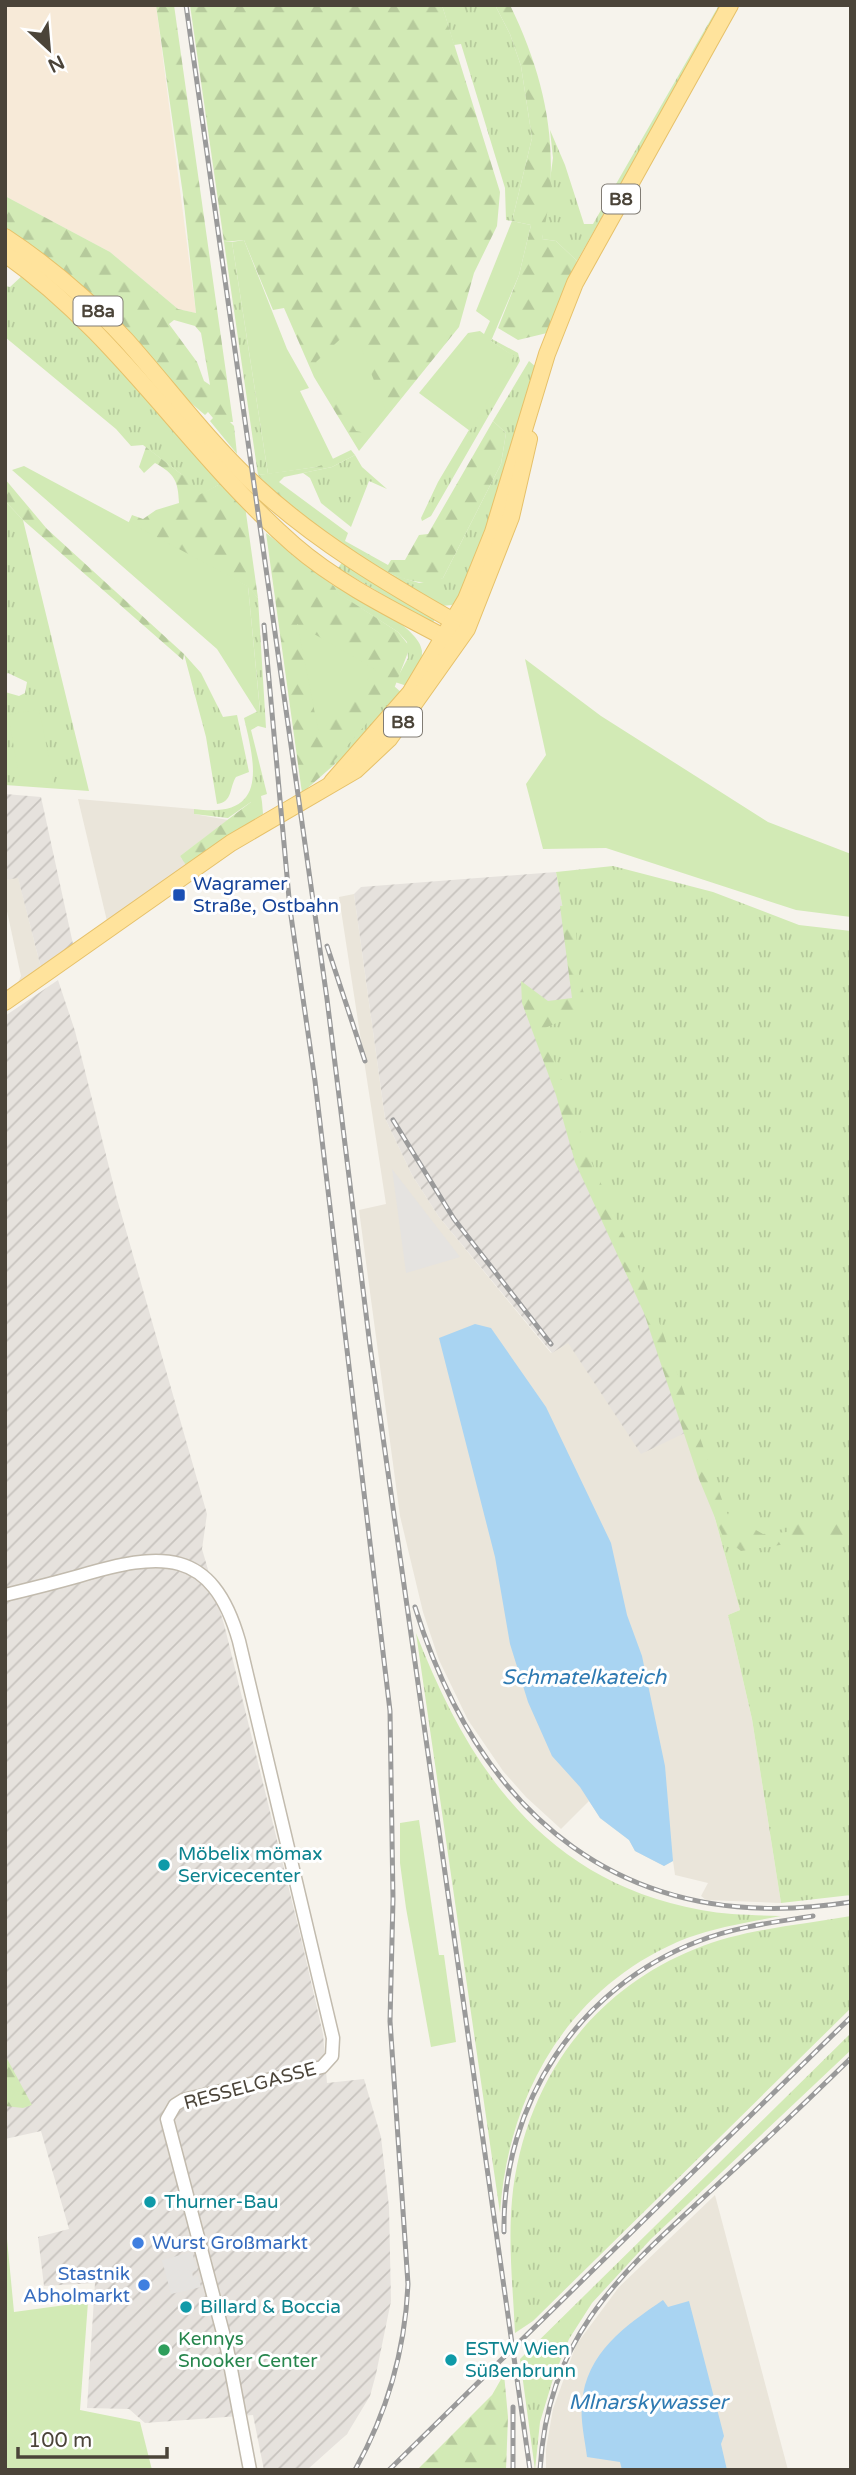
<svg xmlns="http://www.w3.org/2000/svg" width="856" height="2475" font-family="'Varela Round',sans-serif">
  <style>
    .residential { fill: #eae5da }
    .commercial { fill: #f7ead8 }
    .industrial { fill: url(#industrial-furrows) }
    .grass { fill: url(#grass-tufts) }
    .forest { fill: url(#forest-firs); fill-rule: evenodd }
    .garden { fill: #d2eab5 }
    .parking { fill: #e5e3e0 }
    .water { fill: #a9d4f2 }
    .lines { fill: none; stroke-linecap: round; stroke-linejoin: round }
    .tertiary-casing { stroke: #c2bbae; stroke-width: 15 }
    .primary-casing { stroke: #e6c16a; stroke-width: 18 }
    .tertiary { stroke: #fff; stroke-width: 12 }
    .primary { stroke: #ffe39c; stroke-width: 16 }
    .rail-casing { stroke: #9a9a9a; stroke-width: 5 }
    .rail { stroke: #fff; stroke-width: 2.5; stroke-dasharray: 8; stroke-linecap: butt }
    .transit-dot { fill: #1a4fb4; stroke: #fff; stroke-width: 2.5 }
    .culture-dot { fill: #0f9aa8; stroke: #fff; stroke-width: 2.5 }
    .shop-dot { fill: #3f7fe0; stroke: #fff; stroke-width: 2.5 }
    .leisure-dot { fill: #2e9e5b; stroke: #fff; stroke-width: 2.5 }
    .labels { text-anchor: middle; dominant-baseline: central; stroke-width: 6; stroke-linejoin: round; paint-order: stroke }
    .shield { fill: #fff; stroke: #817c74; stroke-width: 2 }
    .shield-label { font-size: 18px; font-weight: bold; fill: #4b4439 }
    .transit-label { font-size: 19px; fill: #164399; stroke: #fff; text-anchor: start }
    .culture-label { font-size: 19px; fill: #0d838f; stroke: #fff; text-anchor: start }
    .street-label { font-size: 19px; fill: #4b4439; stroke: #fff }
    .shop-label { font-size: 19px; fill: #366cbe; stroke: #fff; text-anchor: start }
    .leisure-label { font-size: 19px; fill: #27864d; stroke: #fff; text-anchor: start }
    .water-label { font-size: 21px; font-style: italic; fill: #2e7ab2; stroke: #fff }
  </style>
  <defs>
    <pattern id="industrial-furrows" width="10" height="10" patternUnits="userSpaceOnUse" patternTransform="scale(1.75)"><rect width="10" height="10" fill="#e6e2dd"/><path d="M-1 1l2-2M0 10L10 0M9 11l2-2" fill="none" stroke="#c7c3be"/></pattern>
    <pattern id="grass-tufts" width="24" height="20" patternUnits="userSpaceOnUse" patternTransform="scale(1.75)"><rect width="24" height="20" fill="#d2eab5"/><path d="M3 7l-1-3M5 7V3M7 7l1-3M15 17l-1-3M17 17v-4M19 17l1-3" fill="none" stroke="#b6ca9c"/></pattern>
    <pattern id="forest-firs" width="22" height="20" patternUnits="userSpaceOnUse" patternTransform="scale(1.75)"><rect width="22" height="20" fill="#d2eab5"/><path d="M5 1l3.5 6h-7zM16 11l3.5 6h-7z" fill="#b6ca9c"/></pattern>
  </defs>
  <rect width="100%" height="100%" fill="#f6f3ec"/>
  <g class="residential">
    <polygon points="78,799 194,809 194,814 228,820 180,856 186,865 107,921"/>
    <polygon points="18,877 41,968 18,983 21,976 5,902 5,880"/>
    <polygon points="354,894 385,1118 412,1175 439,1217 551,1353 568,1342 595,1380 691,1430 740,1610 728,1615 752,1719 781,1903 706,1900 701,1896 708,1883 675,1875 673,1861 664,1866 635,1851 629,1840 600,1818 589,1801 561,1829 526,1797 503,1771 468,1720 439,1660 423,1612 400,1516 359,1210 386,1204 339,897"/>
    <polygon points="715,2195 788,2470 546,2470 546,2449 553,2409 576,2345 619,2287"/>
  </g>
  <polygon class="commercial" points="5,5 156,5 196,313 178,309 110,252 5,196"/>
  <g class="industrial">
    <polygon points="5,794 41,797 73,944 41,968 18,878 5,880"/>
    <polygon points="556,872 581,1006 691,1430 641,1454 568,1343 552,1353 439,1217 412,1175 385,1118 354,894 361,887"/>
    <polygon points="58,980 75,1031 117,1199 207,1514 202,1549 225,1628 301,1938 323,2034 327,2083 364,2079 381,2137 389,2207 391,2301 376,2374 370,2396 347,2434 307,2470 264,2470 253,2415 145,2423 129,2409 87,2408 95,2283 44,2286 38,2237 69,2229 41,2131 5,2139 5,1016"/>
  </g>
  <g class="grass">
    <polygon points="442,5 495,5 510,34 521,66 532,138 512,221 506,220 505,188 461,44 454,45"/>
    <polygon points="719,5 722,5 577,261 556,241 542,239 553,158 550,130 565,165 584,224 593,224"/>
    <polygon points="224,242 232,242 268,474 258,475"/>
    <polygon points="24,274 84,327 222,483 197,497 181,474 143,445 131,446 116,429 5,337 5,286 10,287"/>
    <polygon points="492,339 518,353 520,361 431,516 422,521 421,518 438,482 513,356 491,341"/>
    <path d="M529,361L536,367C522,414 481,577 452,605L441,606L378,570L419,583L443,578L501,464L506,433L493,421Z"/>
    <polygon points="355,455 362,467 387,489 369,481 351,527 321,503 310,478 303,473 332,467"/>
    <polygon points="5,501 23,520 89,791 5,785 5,692 19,696 25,693 27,682 8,673 5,675"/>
    <polygon points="343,561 436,618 432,624 338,568"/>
    <path d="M337,585C357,597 420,627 422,651C423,663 413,675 407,686L395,682L408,658L407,642L398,632L337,593L334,586Z"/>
    <path d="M248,586L258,598L266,728L258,726L251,730L267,794L261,796L262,802H251L228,818L194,814V809C268,819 256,768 244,718L260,710Z"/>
    <path d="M184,654L201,673L223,717L237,715L249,772L236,777C229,788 233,802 217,804L206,737Z"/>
    <polygon points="394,686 402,693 338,766 333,761 391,694"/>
    <polygon points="613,866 713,892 799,925 851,931 851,1895 781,1903 752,1719 728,1615 740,1610 691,1430 602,1201 537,1023 581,1006 556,872"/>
    <path d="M416,1633C469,1770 546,1882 701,1910C727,1915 754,1915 781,1916C749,1922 717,1927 687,1938C571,1984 508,2092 500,2213Z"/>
    <path d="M851,1916V2008L533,2321L515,2333C513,2289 508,2244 512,2200C523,2087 588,1992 695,1949C744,1929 800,1925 851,1916Z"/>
    <polygon points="851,2033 851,2050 651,2239 592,2303 569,2339 553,2379 540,2422 535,2470 520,2359"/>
  </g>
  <g class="forest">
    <path d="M156,5H174L233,422H230L234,426L237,454L210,421L213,418L208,412L205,415L184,397L5,231V196L110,252L178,309L196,313L183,195ZM174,320L195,326L201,333L210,385L204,381L197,362L169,324Z"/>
    <polygon points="190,5 442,5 500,192 497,226 474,273 459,327 359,451 314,377 284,308 273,310 244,240 224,242"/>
    <path d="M495,5H510C547,81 562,156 542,239L556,241L577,261L547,333L518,340L498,328L519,275L531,225L512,221L532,138L521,66L510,34Z"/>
    <path d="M493,421L506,433L501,464L443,578C397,603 289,508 258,475L316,467L351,450L355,455L332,467L284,477L279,482L348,533L345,541L388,565L391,560H405L419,535L428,534Z"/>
    <path d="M146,447L189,480L197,496L222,483L245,506L258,598L247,586L128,524L132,515L143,519L156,510L179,503C178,481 175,474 155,463L144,473L139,467Z"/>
    <polygon points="5,479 47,529 184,654 183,660 23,520 5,501"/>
    <polygon points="266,533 334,586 338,593 398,632 410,647 392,694 334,761 335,764 302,793"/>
    <polygon points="251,802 262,802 263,814 186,865 180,856"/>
    <polygon points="574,905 579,975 588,1009 543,1029 591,1161 646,1285 726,1511 733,1524 747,1525 763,1534 787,1532 787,1521 800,1517 823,1523 840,1517 851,1520 851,1534 741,1551 723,1537 699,1479 644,1313 575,1162 556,1095 522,1003 521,981 548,1001 572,998 560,906"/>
    <polygon points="5,2055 32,2105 23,2108 5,2106"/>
    <polygon points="504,2374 508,2417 506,2470 417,2470 492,2395"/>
  </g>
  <g class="garden">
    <polygon points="512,221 531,225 519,275 491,341 514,356 470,431 419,393 468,333 480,331 484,334 490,321 476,311"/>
    <polygon points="244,240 287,349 309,388 300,391 334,461 316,467 268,474 232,242"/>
    <polygon points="353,327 386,411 366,433 356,431 316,362"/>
    <polygon points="24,466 248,586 260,711 257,712 217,649 12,470"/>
    <polygon points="297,624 376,670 319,734"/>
    <polygon points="525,659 601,716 768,822 851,854 851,917 796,910 606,848 543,849 526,784 546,755"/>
    <polygon points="39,709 54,783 21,786 8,715"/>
    <polygon points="419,1820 439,1955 444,1955 456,2042 431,2047 406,1908 400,1863 400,1823"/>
    <polygon points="5,2218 14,2312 88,2302 80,2410 140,2422 152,2470 5,2470"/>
  </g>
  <g class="parking">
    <polygon points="392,1169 460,1257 406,1273"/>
    <polygon points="192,2252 197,2270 192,2272 193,2277 198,2276 201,2287 171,2294 162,2260"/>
  </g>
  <g class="water">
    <polygon points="475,1324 491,1328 546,1407 611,1543 627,1615 642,1656 665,1766 673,1861 664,1866 635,1851 629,1840 600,1818 580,1787 552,1756 528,1702 510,1644 495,1557 439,1338"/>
    <path d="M663,2300L668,2307L689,2301L724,2436L721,2444L727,2470H622L620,2462L587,2457C585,2440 580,2420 582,2403C586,2353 625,2326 663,2300Z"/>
  </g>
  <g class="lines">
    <defs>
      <path id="tertiary" d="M5,1595C30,1589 54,1583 79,1576C160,1552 212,1546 239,1641L333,2038L332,2056L322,2067L183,2100L175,2105L167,2119L227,2348L250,2470"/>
      <g id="primary">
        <path d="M5,237C49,266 90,301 126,340C168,387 206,439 253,483C315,541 388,584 462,626"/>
        <path d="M5,254C121,336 189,453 294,545C340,585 399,613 453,642"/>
        <polyline points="332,782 410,693 466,599 493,532 547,354 575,283 730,5"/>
        <polyline points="5,1002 231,843 356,770 389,739 467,629 511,517 529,439"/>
      </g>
    </defs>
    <use href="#tertiary" class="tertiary-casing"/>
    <use href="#primary" class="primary-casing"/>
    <use href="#tertiary" class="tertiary"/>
    <use href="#primary" class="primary"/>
    <defs>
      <g id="rail">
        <polyline points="186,5 327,999 370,1346 530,2470"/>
        <path d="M264,625L290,909L315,1081L390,1711L393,1899L390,2021L408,2284C405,2351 388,2411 355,2470"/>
        <polyline points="327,946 365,1061"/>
        <polyline points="393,1120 454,1219 551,1344"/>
        <path d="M415,1607C480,1817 625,1938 851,1902"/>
        <path d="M504,2232C502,2104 578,1987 699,1941C735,1927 775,1922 813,1916"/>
        <polyline points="389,2470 851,2017"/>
        <polyline points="513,2470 513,2407"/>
        <path d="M540,2470C548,2333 623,2272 716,2186C762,2144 807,2101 851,2058"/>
      </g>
    </defs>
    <use href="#rail" class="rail-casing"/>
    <use href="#rail" class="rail"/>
  </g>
  <rect class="transit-dot" x="172" y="888" width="14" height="14" rx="3.5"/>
  <g class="culture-dot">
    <circle cx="164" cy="1865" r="7"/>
    <circle cx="150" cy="2202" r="7"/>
    <circle cx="186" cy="2307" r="7"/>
    <circle cx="451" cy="2360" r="7"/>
  </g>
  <g class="shop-dot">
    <circle cx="138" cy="2243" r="7"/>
    <circle cx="144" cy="2285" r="7"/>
  </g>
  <circle class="leisure-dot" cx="164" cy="2350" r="7"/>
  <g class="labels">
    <g class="shield">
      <rect x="602" y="184.5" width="38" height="29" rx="5"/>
      <rect x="73.5" y="296.5" width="49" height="29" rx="5"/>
      <rect x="384" y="707.5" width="38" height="29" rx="5"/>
    </g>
    <g class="shield-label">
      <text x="621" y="199">B8</text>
      <text x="98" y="311">B8a</text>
      <text x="403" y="722">B8</text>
    </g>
    <g class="transit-label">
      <text x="193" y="884">Wagramer<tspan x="193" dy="22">Straße, Ostbahn</tspan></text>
    </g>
    <g class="culture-label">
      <text x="178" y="1854">Möbelix mömax<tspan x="178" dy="22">Servicecenter</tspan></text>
      <text x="164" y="2202">Thurner-Bau</text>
      <text x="200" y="2307">Billard &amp; Boccia</text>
      <text x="465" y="2349">ESTW Wien<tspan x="465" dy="22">Süßenbrunn</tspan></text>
    </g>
    <g class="street-label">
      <text transform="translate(250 2086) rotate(-15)">RESSELGASSE</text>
    </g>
    <g class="shop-label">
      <text x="152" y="2243">Wurst Großmarkt</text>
      <text x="130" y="2274" text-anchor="end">Stastnik<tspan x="130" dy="22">Abholmarkt</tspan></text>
    </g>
    <g class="leisure-label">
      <text x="178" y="2339">Kennys<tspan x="178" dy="22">Snooker Center</tspan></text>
    </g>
    <g class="water-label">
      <text x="584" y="1677">Schmatelkateich</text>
      <text x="648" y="2402">Mlnarskywasser</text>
    </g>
  </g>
  <rect width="856" height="2475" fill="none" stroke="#4b4439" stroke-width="14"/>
  <g transform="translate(49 49) rotate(154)" stroke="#ffffff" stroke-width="5" paint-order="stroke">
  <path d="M0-5L12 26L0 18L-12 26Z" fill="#4b4439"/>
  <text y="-10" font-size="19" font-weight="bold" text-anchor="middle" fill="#4b4439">N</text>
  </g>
  <path d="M18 2447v10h149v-10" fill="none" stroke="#4b4439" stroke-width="3.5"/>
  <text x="28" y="2447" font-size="21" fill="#4b4439" stroke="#ffffff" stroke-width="5" paint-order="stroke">100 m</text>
</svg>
